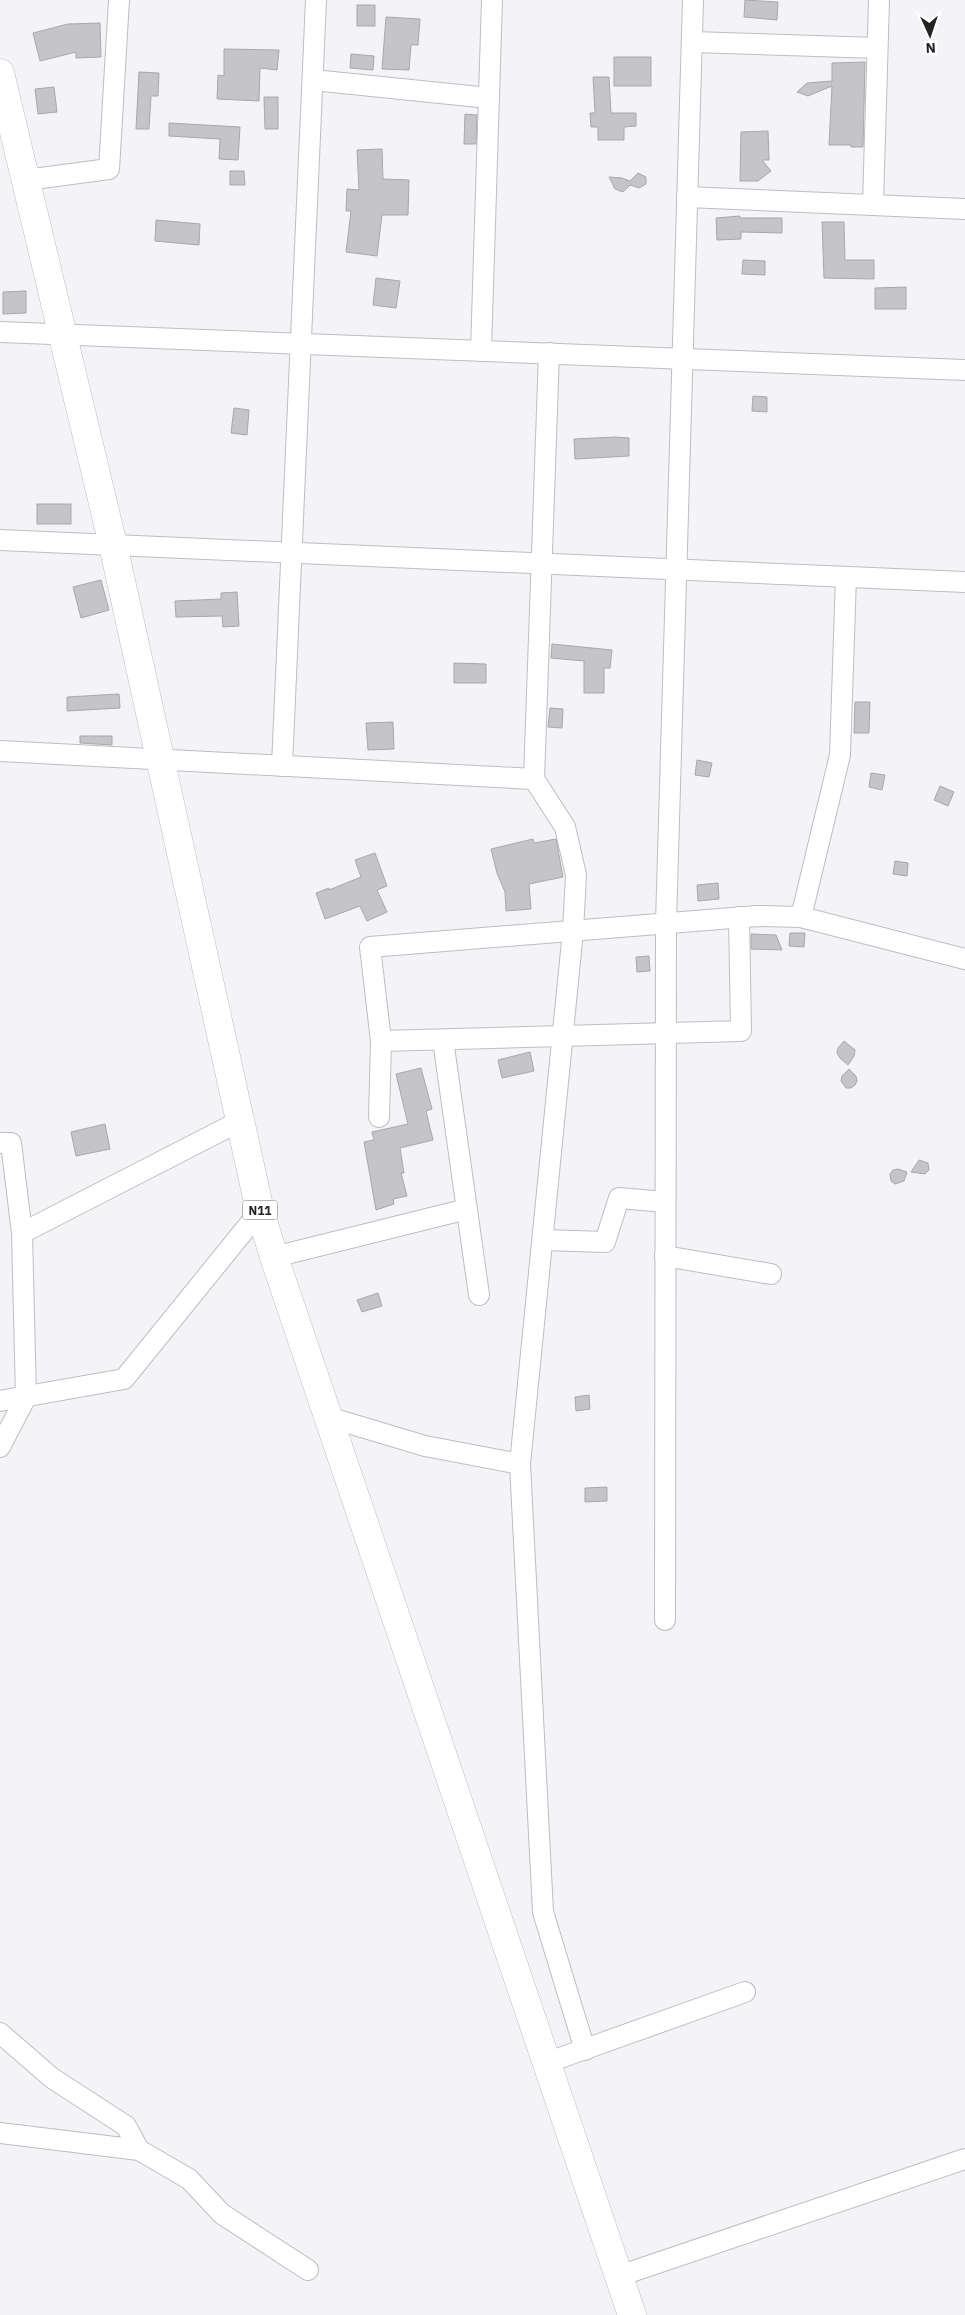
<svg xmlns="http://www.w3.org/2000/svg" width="965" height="2315" font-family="'IBM Plex Sans',sans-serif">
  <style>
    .building { fill: #c5c4c8; stroke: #a8a8ab }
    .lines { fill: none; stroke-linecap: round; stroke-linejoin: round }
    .minor-casing { stroke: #bebdc1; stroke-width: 22 }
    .primary-casing { stroke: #bebdc1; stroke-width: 29 }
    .minor { stroke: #fff; stroke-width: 20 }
    .primary { stroke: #fff; stroke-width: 28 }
    .labels { text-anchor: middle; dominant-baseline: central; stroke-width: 4.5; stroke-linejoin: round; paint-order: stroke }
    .shield { fill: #fff; stroke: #666566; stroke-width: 1 }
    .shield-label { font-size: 12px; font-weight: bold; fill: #242325 }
  </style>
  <rect width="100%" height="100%" fill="#f4f3f7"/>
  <g class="building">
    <polygon points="745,0 778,2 777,20 744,17"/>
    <rect x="357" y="5" width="18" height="21"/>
    <polygon points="386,17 420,19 418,45 411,45 409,70 382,69"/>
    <polygon points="100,23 101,57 76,58 76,52 40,61 33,33 68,24"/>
    <polygon points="224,49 279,50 277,70 260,68 259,101 217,99 218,75 224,76"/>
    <polygon points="351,54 374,56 373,70 350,68"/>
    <rect x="614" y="57" width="37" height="29"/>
    <polygon points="865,62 863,147 851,147 851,145 829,145 832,86 808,96 797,92 807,83 832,81 832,63"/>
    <polygon points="139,72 159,73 158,96 151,96 149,129 136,129"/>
    <polygon points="593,77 609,77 611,113 636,113 636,126 624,127 624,140 598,140 598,127 591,127 590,113 595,113"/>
    <polygon points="54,87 57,112 38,114 35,89"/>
    <polygon points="264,97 278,97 278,129 265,129"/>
    <polygon points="465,114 477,115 476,144 464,144"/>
    <polygon points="169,123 240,127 238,160 219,159 220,139 169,136"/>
    <polygon points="768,131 769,160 762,160 771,171 758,181 740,181 741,132"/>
    <polygon points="382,149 383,179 409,180 408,215 382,215 377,256 346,252 351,211 346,211 347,189 359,190 357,150"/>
    <polygon points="230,171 244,171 245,185 230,185"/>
    <polygon points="638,173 646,177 646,184 639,188 630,185 623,192 615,189 609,177 622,178 630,181"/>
    <polygon points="740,216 740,218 782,218 782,233 741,232 741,239 717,240 716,218"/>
    <polygon points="156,220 200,224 199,245 155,241"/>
    <polygon points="822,222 844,222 845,260 874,260 874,279 824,278"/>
    <polygon points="743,260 765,261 765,275 742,274"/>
    <polygon points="376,278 400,281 396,308 373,305"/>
    <polygon points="906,287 906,309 875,309 875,288"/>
    <polygon points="26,291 26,313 3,314 3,292"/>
    <polygon points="753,396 767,397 767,412 752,411"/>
    <polygon points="234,408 249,410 247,435 231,433"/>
    <polygon points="616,437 629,438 629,456 575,459 574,439"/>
    <rect x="37" y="504" width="34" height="20"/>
    <polygon points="101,580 109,610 81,618 73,587"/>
    <polygon points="237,592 239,626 223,627 222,616 176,617 175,601 221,599 221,593"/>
    <polygon points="552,644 612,650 610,668 604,668 604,693 584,693 584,661 551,658"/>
    <polygon points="454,663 486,664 486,683 454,683"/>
    <polygon points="119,694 120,708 67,711 67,697"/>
    <polygon points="855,702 870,702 869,733 854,733"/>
    <polygon points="550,708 563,709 562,728 548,727"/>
    <polygon points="393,722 394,749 368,750 366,723"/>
    <polygon points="80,736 112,736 112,745 80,743"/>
    <polygon points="697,760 712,763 709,777 695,775"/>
    <polygon points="871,773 885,775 882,790 869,787"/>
    <polygon points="940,786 954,792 948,806 934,800"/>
    <polygon points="533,839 534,843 556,839 563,877 529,884 531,909 506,911 505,892 497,873 491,849"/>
    <polygon points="375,853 387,886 377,890 387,912 367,921 360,906 325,919 316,893 329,888 329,890 361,877 355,860"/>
    <polygon points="895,861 908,863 907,876 893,874"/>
    <polygon points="718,883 719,899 698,901 697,885"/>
    <polygon points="790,933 805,933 804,947 789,946"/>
    <polygon points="751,934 776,935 782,950 751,949"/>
    <polygon points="649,956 650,971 637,972 636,957"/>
    <polygon points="844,1041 855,1050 854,1056 848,1065 840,1058 837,1053 838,1048"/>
    <polygon points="530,1052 534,1071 502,1078 498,1060"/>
    <polygon points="421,1068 432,1109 426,1111 433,1140 400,1148 404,1173 401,1173 407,1196 393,1199 394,1204 376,1210 364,1142 374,1140 372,1132 408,1124 396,1074"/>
    <polygon points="849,1069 856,1076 857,1081 855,1085 851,1088 846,1088 841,1081 842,1076"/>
    <polygon points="105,1124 110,1149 76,1156 71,1132"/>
    <polygon points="919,1160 928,1163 929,1170 925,1174 911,1172"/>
    <polygon points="898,1169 907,1172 904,1181 895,1184 891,1181 890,1174 893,1170"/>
    <polygon points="378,1293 382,1306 362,1312 357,1300"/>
    <polygon points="589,1395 590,1409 576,1411 575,1397"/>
    <polygon points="607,1487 607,1501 585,1502 585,1488"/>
  </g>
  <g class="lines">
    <defs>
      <g id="minor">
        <polyline points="692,42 877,48"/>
        <polyline points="313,80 489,98"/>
        <polyline points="26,180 109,169 119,0"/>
        <polyline points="687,197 965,209"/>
        <polyline points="873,205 879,0"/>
        <polyline points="0,332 965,370"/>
        <polyline points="481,351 492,0"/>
        <polyline points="549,353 534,779 565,827 576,875 573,931 520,1464 543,1912 585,2050"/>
        <polyline points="0,540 965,582"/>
        <polyline points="0,751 534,779"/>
        <polyline points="282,766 316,0"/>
        <polyline points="801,917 840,755 846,577"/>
        <polyline points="443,1040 479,1295"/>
        <polyline points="381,1041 741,1031 739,917"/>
        <polyline points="379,1117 381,1041 370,947 757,916 801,917 965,959"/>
        <polyline points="0,1143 11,1143 22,1233 26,1397 0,1447"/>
        <polyline points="22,1233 240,1121"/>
        <polyline points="543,1240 605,1242 619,1198 665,1202"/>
        <polyline points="665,1256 771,1274"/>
        <polyline points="274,1257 467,1209"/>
        <polyline points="0,1401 124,1379 260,1211"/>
        <polyline points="328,1417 425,1446 520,1464"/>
        <polyline points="665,1620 666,923 693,0"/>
        <polyline points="0,2033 52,2078 126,2126 139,2150"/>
        <polyline points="546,2063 745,1992"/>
        <polyline points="0,2133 139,2150 189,2179 222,2214 308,2270"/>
        <polyline points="619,2276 965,2159"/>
      </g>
      <polyline id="primary" points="0,73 113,545 260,1211 274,1257 632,2315"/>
    </defs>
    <use href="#minor" class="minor-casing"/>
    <use href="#primary" class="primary-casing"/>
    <use href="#minor" class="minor"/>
    <use href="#primary" class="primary"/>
  </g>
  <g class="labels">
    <rect class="shield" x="242.5" y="1200.5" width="35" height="19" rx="4"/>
    <g class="shield-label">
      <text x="260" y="1210">N11</text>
    </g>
  </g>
  <g transform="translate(930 35) rotate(177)" stroke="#ffffff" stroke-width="4" paint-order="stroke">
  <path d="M0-4L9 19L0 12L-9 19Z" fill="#242325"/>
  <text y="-8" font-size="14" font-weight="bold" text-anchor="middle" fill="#242325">N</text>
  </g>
</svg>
